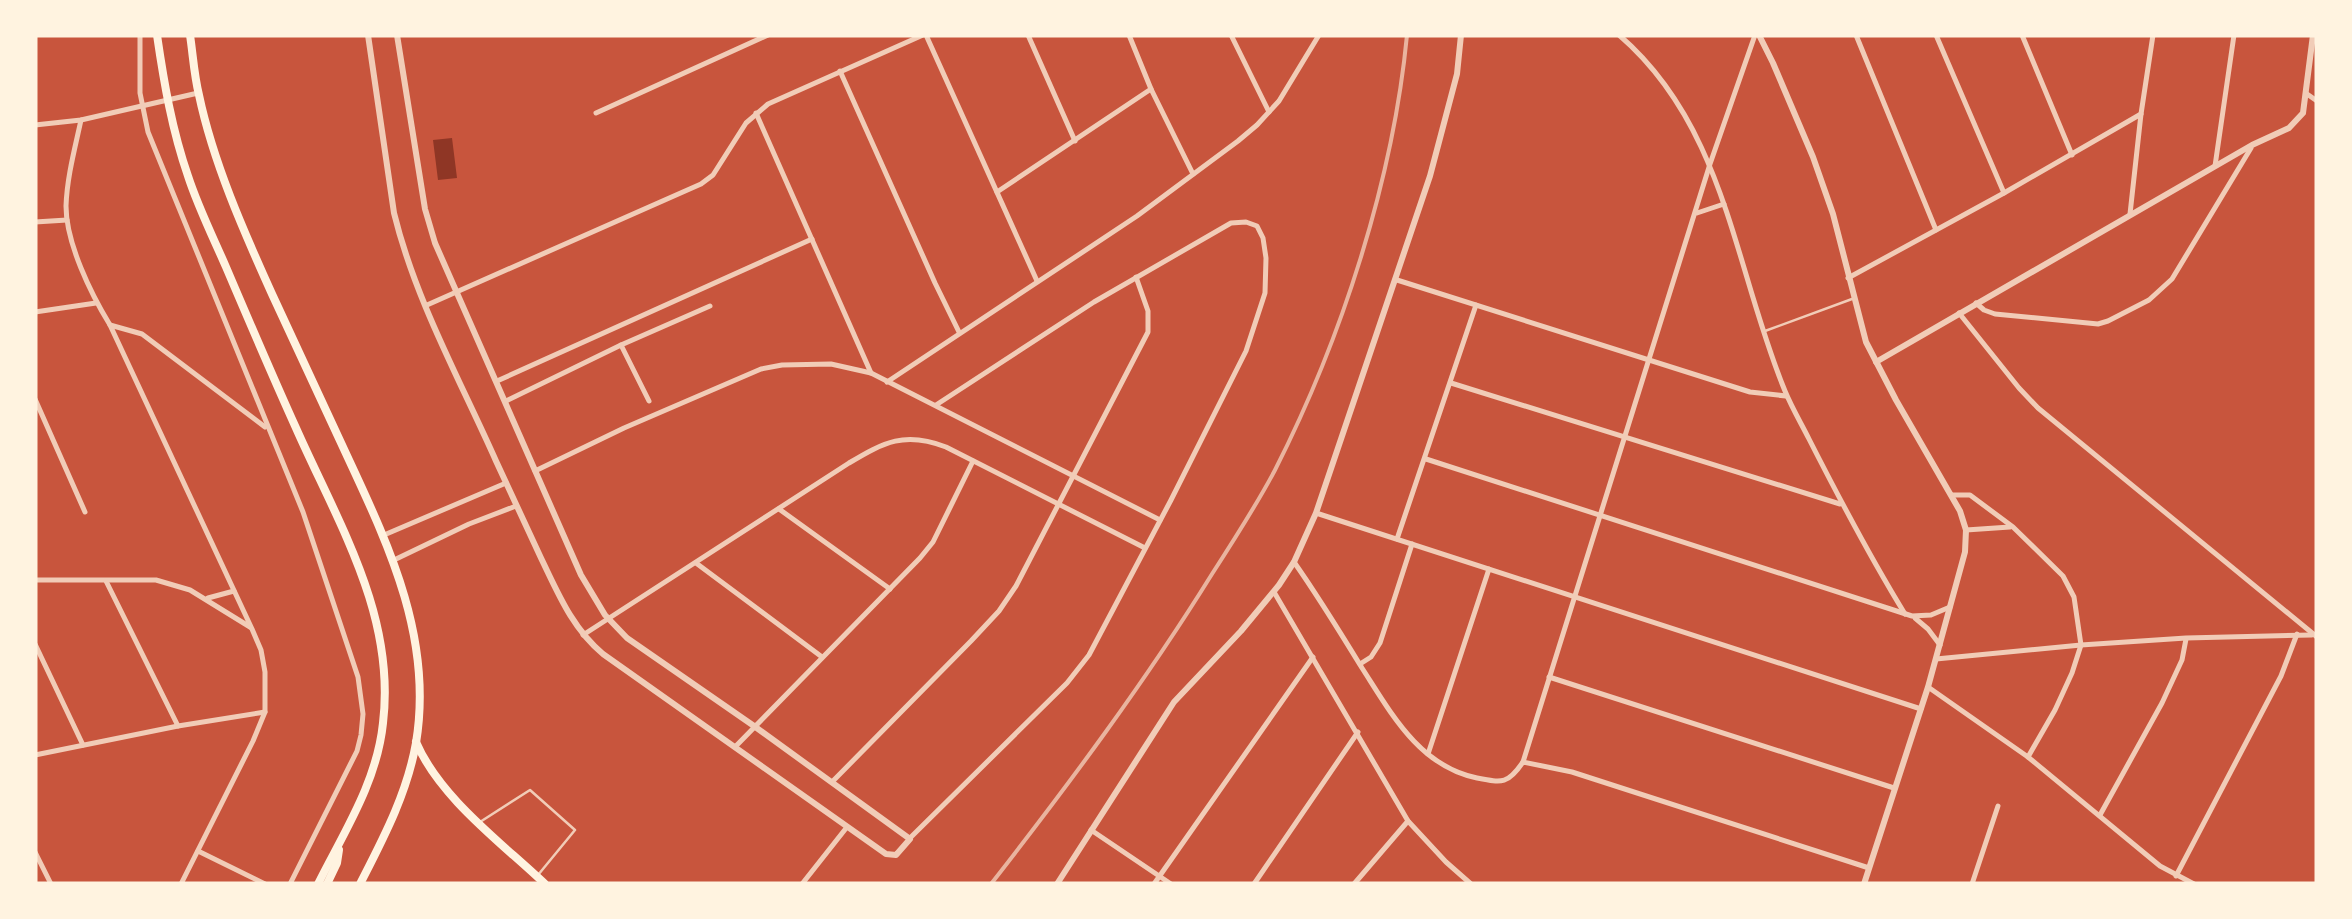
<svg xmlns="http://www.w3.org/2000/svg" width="2352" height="919" font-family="'Golos Text',sans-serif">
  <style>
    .water { fill: #8f3625 }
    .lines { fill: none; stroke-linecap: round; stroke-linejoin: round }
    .service { stroke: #f1ccb7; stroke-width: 2.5 }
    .minor { stroke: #f1ccb7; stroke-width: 5 }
    .tertiary { stroke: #f1ccb7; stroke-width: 6 }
    .primary { stroke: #fff3e0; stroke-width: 8 }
    .rail { stroke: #e9b49f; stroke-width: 4 }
  </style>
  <rect width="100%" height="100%" fill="#c8553d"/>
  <polygon class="water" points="452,138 457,178 438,180 433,140"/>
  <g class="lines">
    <g class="service">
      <polyline points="1765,331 1852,299"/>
      <polyline points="480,822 530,790 575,830 538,875"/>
    </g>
    <g class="minor">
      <polyline points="140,35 140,93 148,132 303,512 358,677 363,714 361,735 357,751 290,884"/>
      <polyline points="926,35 1037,281"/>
      <polyline points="1028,35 1075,141"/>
      <polyline points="1129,35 1151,89 1193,174"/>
      <polyline points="1231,35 1269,112"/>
      <path d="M1619,35C1726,127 1734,268 1785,391C1792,408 1801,423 1809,439C1839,498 1870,557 1905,614"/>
      <polyline points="1856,35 1936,230"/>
      <polyline points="1936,35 2004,193"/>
      <polyline points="2022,35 2072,155"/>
      <polyline points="840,71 935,283 959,332"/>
      <polyline points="2307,94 2317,101"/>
      <polyline points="596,113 768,35"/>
      <polyline points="756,113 871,373"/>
      <path d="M81,120C75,148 67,177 66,206C66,243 91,294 110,325L252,629L261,650L265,672V712L253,741L181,884"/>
      <polyline points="35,125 81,120 198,93"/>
      <polyline points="2215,166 2234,35"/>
      <polyline points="997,192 1151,89"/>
      <polyline points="1697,213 1724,204"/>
      <polyline points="2130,214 2141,114 2153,35"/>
      <polyline points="35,222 67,220"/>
      <polyline points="1848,278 2004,193 2141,114"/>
      <polyline points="1397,280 1750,392 1786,396"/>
      <polyline points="1976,303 1984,310 1995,314 2098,324 2108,321 2149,300 2172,279 2251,148"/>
      <polyline points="427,305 701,184 713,175 746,123 768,104 923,35"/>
      <polyline points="35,312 96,303"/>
      <polyline points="1959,313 2019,388 2038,408 2317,637"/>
      <polyline points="110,325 142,334 265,427"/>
      <polyline points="621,345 649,401"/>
      <polyline points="497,381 812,239"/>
      <polyline points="887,382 1137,216 1238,141 1257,125 1279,101 1319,35"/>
      <polyline points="1451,383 1840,504"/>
      <polyline points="35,399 85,512"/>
      <polyline points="506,401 621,345 710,306"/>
      <polyline points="1426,459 1912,616 1931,615 1950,607"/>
      <polyline points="535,471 624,428 761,369 782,365 831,364 871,373 1160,520"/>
      <polyline points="1952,495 1970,495 2013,527 2063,576 2074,597 2081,645 2072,673 2055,710 2028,757"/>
      <polyline points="779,509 890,589"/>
      <polyline points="1316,513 1921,709"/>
      <polyline points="1966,530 2010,527"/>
      <polyline points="384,535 506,483"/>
      <polyline points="1397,539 1476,305"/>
      <polyline points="394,560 469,524 516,506"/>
      <path d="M1294,562C1318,596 1340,632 1362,668C1391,713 1419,766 1477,778C1503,783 1508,784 1523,762L1572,772L1869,868"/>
      <polyline points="696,563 822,657"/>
      <polyline points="35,580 156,580 190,590 250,627"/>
      <polyline points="106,581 178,726"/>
      <polyline points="1274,592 1408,821 1446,862 1471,884"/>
      <polyline points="208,598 234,591"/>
      <polyline points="1915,618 1928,629 1940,645"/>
      <path d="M583,635L849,463C884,442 905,431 946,447L1145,548"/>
      <polyline points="35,644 83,745"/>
      <polyline points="1936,659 2081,645 2186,638 2312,635"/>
      <polyline points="1360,664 1371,657 1380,643 1412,544"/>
      <polyline points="1549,677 1894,788"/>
      <polyline points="1928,687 2028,757 2160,866 2194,884"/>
      <polyline points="735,747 920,558 933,542 973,461"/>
      <polyline points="1428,754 1489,569"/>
      <polyline points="35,755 178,726 265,712"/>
      <polyline points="1523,762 1710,164 1755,35"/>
      <polyline points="832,782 971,641 999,611 1016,586 1148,332 1148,311 1136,277"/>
      <polyline points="2100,815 2162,703 2182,660 2186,639"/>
      <polyline points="1091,830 1171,884"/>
      <polyline points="910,838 1067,683 1089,655 1171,500 1246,351 1265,293 1266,258 1263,238 1257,226 1246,222 1231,223 1094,302 936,405"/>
      <polyline points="198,851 265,884"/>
      <polyline points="35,852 51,884"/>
      <polyline points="2176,876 2281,676 2297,634"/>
      <polyline points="802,884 847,827"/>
      <polyline points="1154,884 1313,657"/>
      <polyline points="1254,884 1358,732"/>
      <polyline points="1354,884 1408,821"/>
      <polyline points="1972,884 1998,806"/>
    </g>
    <g class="tertiary">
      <path d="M368,35L394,213C415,299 460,380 496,461C511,493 526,526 541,558C558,593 572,628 603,654L886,854L896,855L910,839L754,726L627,638L605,615L581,575L435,243L425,209L397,35"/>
      <polyline points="1759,35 1773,63 1813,157 1833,214 1866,342 1896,400 1960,511 1966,530 1965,552 1928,687 1864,884"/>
      <polyline points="1876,362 2252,145 2289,128 2303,113 2313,35"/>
      <polyline points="1057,884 1174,702 1241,631 1279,585 1294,562 1316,513 1430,176 1457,74 1461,35"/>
    </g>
    <g class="primary">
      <path d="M157,35C164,83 172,130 188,176C198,207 213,237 226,267C249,321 272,375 296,428C338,523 396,615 383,723C377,782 344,832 318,884"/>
      <path d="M190,35C193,55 194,75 199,95C213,162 244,232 272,294C298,350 324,405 349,460C391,550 433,641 416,743C407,794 383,839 360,884"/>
      <path d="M416,742C440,798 502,843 545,884"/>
      <polyline points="327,884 337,863 339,850"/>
    </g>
    <path class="rail" d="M991,884C1069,784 1145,682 1212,574C1234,540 1256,506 1275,470C1341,340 1393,181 1407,35"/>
  </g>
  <rect width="2352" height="919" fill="none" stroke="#fff3e0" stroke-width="75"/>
</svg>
